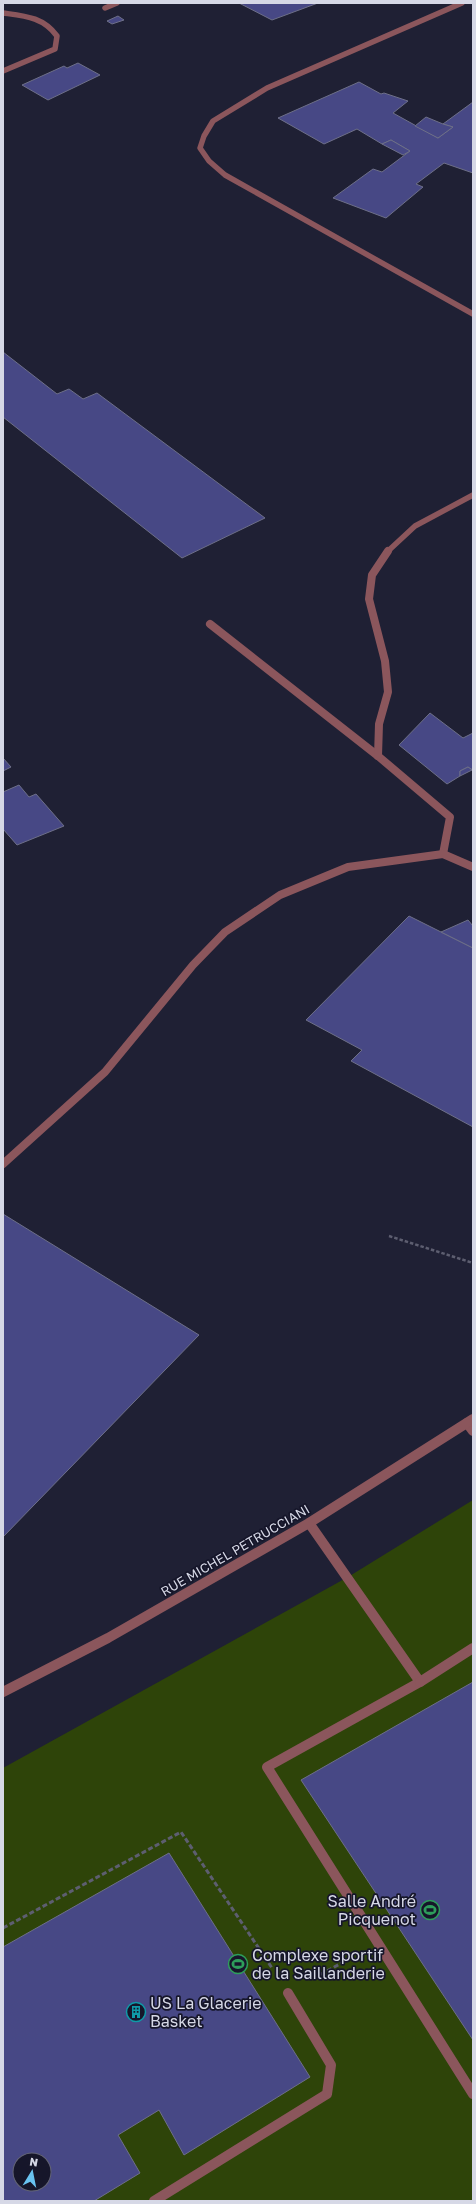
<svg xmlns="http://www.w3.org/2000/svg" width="476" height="2204" font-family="'Golos Text',sans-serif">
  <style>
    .green { fill: #2e4409; fill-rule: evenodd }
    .building { fill: #474885; stroke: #6d6f88; fill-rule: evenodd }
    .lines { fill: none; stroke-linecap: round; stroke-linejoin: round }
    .path-far1 { stroke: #5d5e70; stroke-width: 2.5; stroke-dasharray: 3.5 2; stroke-linecap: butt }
    .path { stroke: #5d5e70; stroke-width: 3; stroke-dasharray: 5 2.5; stroke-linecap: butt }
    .service-far2 { stroke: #8b565c; stroke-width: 5.5 }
    .service-far1 { stroke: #8b565c; stroke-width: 8 }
    .service { stroke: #8b565c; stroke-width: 10 }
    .minor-far1 { stroke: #8b565c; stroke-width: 5.5 }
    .minor { stroke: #8b565c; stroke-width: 10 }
    .labels { text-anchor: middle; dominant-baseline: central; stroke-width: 3.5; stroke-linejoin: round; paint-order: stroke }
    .street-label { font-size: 13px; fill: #d6d8e6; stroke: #16162a }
    .near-poi-label { font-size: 16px; fill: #d6d8e6; stroke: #16162a; text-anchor: start }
  </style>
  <rect width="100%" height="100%" fill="#1f2034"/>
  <path class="green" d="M473,1500V2201H3V1768L348,1577ZM20,2160H44V2184H20Z"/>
  <g class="building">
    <polygon points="239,3 318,3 272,20"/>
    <polygon points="118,16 124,20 112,24 107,21"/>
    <polygon points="78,63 100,75 48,100 22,85 64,66 67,68"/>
    <polygon points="359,82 381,94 384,93 408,101 393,113 438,138 453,127 443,124 473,102 473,173 444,163 416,184 423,187 386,218 333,198 373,169 382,172 410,151 391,140 382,144 357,129 324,144 278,118"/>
    <polygon points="426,117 443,124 453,127 438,138 415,126"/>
    <polygon points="391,140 410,151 403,155 382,144"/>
    <polygon points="3,352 57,394 69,389 83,399 97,393 265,518 182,558 3,417"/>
    <polygon points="430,713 463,738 473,733 473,770 468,767 460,771 460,776 447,784 399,745"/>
    <polygon points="3,758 11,767 3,771"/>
    <polygon points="468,767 472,770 460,776 460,771"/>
    <polygon points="19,785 29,797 36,794 64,826 17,845 3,829 3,792"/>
    <polygon points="409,916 473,948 473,1127 351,1061 362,1050 306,1020"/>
    <polygon points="468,920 473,926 473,948 441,932"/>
    <polygon points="3,1214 199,1335 3,1537"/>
    <polygon points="473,1682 473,2040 301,1780"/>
    <path d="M169,1853L310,2077L184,2155L159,2110L118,2135L140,2173L94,2201H3V1947ZM20,2160H44V2184H20Z"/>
  </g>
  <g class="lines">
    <polyline class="path-far1" points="389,1236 473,1263"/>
    <g class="path">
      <polyline points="3,1928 181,1832 272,1968"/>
      <polyline points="314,1978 351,1958"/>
    </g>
    <g class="service-far2">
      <polyline points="462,3 267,88 213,121 204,136 200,148 209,161 225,175 473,314"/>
      <polyline points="387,552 415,526 473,495"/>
    </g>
    <g class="service-far1">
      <polyline points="210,624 378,756 450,817 443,854"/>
      <polyline points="378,756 379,724 388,692 385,661 369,599 372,575 388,551"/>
      <polyline points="3,1164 105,1072 193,965 225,932 280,895 348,867 443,854 473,867"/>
    </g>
    <g class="service">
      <polyline points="467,1423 473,1431"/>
      <polyline points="309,1523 420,1682 267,1767 473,2094"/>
      <polyline points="420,1682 473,1648"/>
      <polyline points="154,2201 327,2094 331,2065 288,1993"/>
    </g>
    <g class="minor-far1">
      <polyline points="105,8 117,3"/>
      <path d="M3,13C25,16 43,17 57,36L55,49L3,71"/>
    </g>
    <polyline class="minor" points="3,1692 108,1638 309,1523 473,1419"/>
  </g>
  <defs>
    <symbol id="stadium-ring" viewBox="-11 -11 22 22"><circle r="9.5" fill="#16162a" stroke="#2e9e5b" stroke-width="1.5"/><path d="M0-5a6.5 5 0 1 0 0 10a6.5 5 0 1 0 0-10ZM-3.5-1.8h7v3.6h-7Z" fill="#2e9e5b"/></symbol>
    <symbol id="building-ring" viewBox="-11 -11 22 22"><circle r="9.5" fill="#16162a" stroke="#0f9aa8" stroke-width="1.5"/><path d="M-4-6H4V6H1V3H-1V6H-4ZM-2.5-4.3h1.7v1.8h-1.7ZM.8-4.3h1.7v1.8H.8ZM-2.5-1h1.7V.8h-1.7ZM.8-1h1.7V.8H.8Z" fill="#0f9aa8"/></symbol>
  </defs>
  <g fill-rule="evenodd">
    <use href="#stadium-ring" x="419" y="1899" width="22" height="22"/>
    <use href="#stadium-ring" x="227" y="1953" width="22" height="22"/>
    <use href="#building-ring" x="125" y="2001" width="22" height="22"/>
  </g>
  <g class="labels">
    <g class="street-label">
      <text transform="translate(235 1550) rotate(-30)">RUE MICHEL PETRUCCIANI</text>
    </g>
    <g class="near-poi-label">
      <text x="416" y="1901" text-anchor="end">Salle André<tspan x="416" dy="18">Picquenot</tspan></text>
      <text x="252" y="1955">Complexe sportif<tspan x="252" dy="18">de la Saillanderie</tspan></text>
      <text x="150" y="2003">US La Glacerie<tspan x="150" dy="18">Basket</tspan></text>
    </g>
  </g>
  <rect width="476" height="2204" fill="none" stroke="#d6d8e6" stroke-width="8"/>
  <g transform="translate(32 2172) rotate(10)"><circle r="19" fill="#16162a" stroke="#636475"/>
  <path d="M0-3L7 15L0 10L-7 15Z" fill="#69c3f1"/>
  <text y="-6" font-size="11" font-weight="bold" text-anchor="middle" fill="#d6d8e6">N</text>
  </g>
</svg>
